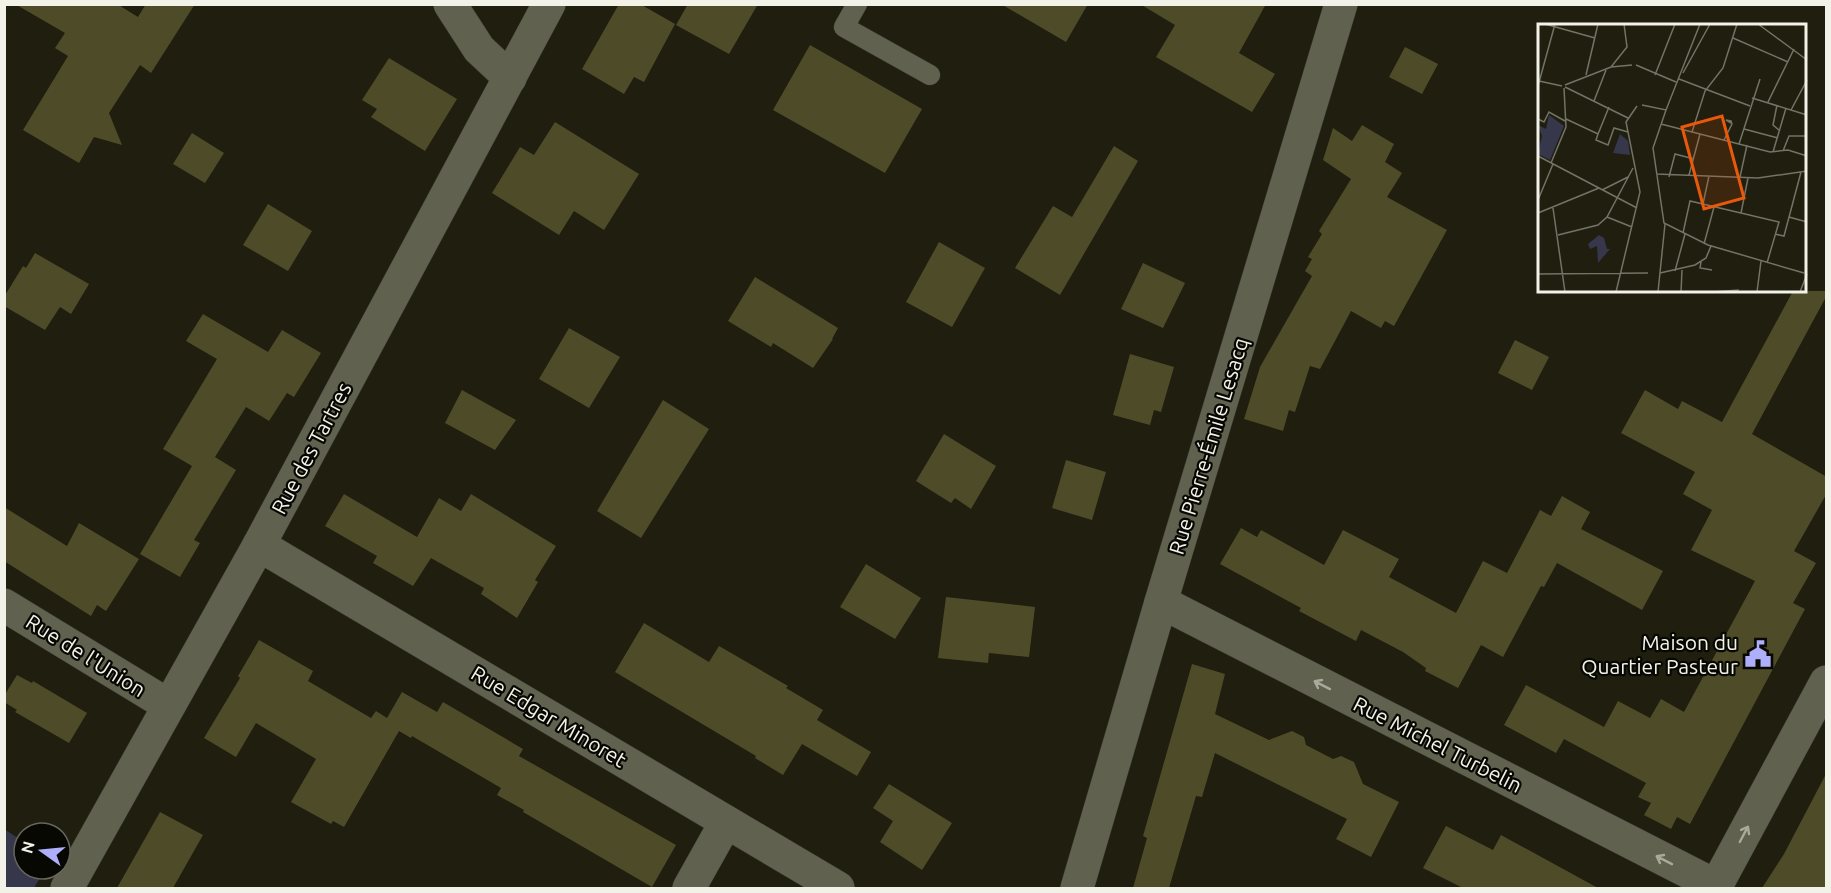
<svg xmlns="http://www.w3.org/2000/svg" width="1831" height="893" font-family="Ubuntu,sans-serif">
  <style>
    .green { fill: #36374b }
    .building { fill: #4e4c28 }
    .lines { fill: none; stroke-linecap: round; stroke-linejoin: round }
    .service-casing { stroke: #38372e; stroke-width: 21 }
    .minor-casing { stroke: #38372e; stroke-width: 34 }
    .service { stroke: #61614f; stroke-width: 20 }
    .minor { stroke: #61614f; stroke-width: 33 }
    .oneway { stroke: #aaaa9c }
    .labels { text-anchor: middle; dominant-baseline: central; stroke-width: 4.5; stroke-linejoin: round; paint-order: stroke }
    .street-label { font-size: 21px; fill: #f2f2e8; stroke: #080803 }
    .poi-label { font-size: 21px; fill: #f2f2e8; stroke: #080803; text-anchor: end }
    .inset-road { fill: none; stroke: #737366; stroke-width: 1.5 }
    .view { fill: #e8590c; fill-opacity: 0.15; stroke: #e8590c; stroke-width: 3 }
    .inset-edge { fill: none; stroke: #f2f2e8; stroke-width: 3 }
  </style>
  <rect width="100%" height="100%" fill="#1f1e0f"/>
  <polygon class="green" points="4,829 24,842 24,869 45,869 34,888 5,888"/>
  <g class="building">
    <polygon points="15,4 117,4 138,17 146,4 195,4 151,73 140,65 109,113 122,145 94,137 79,163 23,130 68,56 55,48 65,33"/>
    <polygon points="619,4 640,4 675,24 644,82 634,77 624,94 582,69"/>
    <polygon points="688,4 758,4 729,54 676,25"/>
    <polygon points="1001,4 1088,4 1066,42"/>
    <polygon points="1140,4 1266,4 1239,53 1275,74 1252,112 1156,57 1175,25"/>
    <polygon points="810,45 922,109 885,173 773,110"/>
    <polygon points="1405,47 1438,64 1422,94 1389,77"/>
    <polygon points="389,58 457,99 425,151 371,117 377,109 362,100"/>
    <polygon points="555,122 639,174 604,230 574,211 559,235 492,193 520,147 534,155"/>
    <polygon points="1362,125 1394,144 1385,162 1402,173 1387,197 1447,230 1394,326 1385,321 1381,328 1351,311 1320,369 1310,366 1295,412 1289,410 1283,431 1244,419 1260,367 1312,276 1305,271 1312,259 1308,257 1322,234 1319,231 1351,179 1323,160 1333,128 1352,141"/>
    <polygon points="192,133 224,153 205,183 173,164"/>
    <polygon points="1114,146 1138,161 1060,295 1015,268 1053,206 1072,217"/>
    <polygon points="268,204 312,231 288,271 243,245"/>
    <polygon points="939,242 985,268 952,327 906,302"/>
    <polygon points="35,253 89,284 71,314 60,307 45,330 4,306 4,297 23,266 26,268"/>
    <polygon points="1143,263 1185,283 1163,328 1121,309"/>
    <polygon points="755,277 838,328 832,339 833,339 813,368 773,343 771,347 728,321"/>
    <polygon points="1793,291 1827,291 1827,295 1752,434 1827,477 1827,493 1794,551 1816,563 1793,603 1805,609 1690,824 1677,817 1671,829 1644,815 1651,803 1638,797 1646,783 1564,739 1556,753 1504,725 1526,685 1604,727 1618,701 1650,718 1661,699 1684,712 1755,581 1691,550 1712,510 1683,494 1695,472 1621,433 1645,390 1678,409 1682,401 1722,422"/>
    <polygon points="203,314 268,352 282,330 321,353 294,397 287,393 269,421 246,407 215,457 236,470 194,540 200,543 180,577 140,554 192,466 163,449 217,359 186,341"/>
    <polygon points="569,328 620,357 589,408 539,379"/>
    <polygon points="1515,340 1549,357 1532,390 1498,373"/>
    <polygon points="1130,354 1174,367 1161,412 1154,410 1150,425 1113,415"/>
    <polygon points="462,390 516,420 495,450 445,423"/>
    <polygon points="663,400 709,429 641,538 597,511"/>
    <polygon points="944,434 996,466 971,509 955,498 951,503 916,481"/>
    <polygon points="1066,460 1106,472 1092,520 1052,508"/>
    <polygon points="344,494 417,537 439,498 461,511 471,494 556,546 535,580 538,582 517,618 481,594 484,588 431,558 413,586 373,563 377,556 325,526"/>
    <polygon points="1562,496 1590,512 1581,529 1663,571 1642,610 1557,563 1544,587 1541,586 1503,657 1481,645 1458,688 1425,671 1426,668 1403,652 1361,630 1356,641 1299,611 1301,608 1220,564 1241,528 1257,537 1261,530 1324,565 1343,530 1399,559 1389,577 1456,613 1483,561 1507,573 1540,510 1551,516"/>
    <polygon points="4,507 67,546 79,523 139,559 106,611 97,605 91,616 4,561"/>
    <polygon points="866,564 921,598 895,639 840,607"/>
    <polygon points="946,597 1035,607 1029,657 989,653 988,663 938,658"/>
    <polygon points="644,623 709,662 719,646 788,686 786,688 823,710 817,720 871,752 857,776 802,744 783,775 755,758 756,756 615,672"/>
    <polygon points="259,640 313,671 308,681 371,718 376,711 387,718 402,692 437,712 443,702 523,749 519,756 676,845 652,887 523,812 524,810 497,795 501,788 412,736 411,738 399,731 344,827 333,821 331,824 291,802 316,759 256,723 236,757 204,738 240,678 238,676"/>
    <polygon points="1192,664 1225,674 1215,714 1269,740 1292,731 1304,737 1306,745 1333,759 1341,756 1354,762 1363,784 1399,802 1371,857 1336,839 1347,819 1215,753 1202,797 1196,796 1169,888 1133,888 1147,838 1143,836"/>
    <polygon points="17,675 32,683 33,681 87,713 69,743 15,712 17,710 4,702 4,696"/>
    <polygon points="1827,772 1827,888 1762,888 1784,854"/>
    <polygon points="889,784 952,823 922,870 880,842 893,821 873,808"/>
    <polygon points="160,812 203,835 173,888 117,888"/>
    <polygon points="1446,826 1493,850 1501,835 1598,888 1463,888 1423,868"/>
  </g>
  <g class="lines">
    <defs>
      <polyline id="service" points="857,4 844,27 930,75"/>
      <g id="minor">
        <polyline points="450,4 479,49 510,78"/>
        <polyline points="259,545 838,888"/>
        <polyline points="1161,602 1716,886"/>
        <polyline points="4,605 168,705"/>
        <polyline points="67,888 259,545 549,4"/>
        <polyline points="689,888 726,822"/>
        <polyline points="1077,888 1161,602 1341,4"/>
        <polyline points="1715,888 1826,682"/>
      </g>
    </defs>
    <use href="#service" class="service-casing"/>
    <use href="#minor" class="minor-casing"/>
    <use href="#service" class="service"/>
    <use href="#minor" class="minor"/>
  </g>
  <defs><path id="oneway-shaft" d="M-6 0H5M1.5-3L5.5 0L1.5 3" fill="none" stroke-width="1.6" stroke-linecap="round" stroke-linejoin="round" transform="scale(1.5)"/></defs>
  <g class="oneway">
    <use href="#oneway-shaft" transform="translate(1322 685) rotate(-153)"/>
    <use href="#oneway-shaft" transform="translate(1744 834) rotate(-62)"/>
    <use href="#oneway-shaft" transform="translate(1664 860) rotate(-153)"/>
  </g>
  <defs>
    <symbol id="civic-bare" viewBox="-9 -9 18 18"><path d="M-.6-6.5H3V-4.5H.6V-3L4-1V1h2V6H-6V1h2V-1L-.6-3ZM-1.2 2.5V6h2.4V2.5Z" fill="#adaffb" stroke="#080803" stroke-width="2.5" paint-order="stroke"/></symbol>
  </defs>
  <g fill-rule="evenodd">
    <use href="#civic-bare" x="1739" y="635" width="38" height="38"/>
  </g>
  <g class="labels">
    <g class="street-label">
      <text transform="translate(1208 446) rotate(-73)">Rue Pierre-Émile Lesacq</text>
      <text transform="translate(311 448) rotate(-62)">Rue des Tartres</text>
      <text transform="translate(86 655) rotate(32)">Rue de l'Union</text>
      <text transform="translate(549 716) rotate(31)">Rue Edgar Minoret</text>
      <text transform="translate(1438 744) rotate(27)">Rue Michel Turbelin</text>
    </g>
    <g class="poi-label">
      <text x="1738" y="642">Maison du<tspan x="1738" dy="24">Quartier Pasteur</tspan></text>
    </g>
  </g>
  <g transform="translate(1538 24)">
    <rect width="268" height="268" fill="#1f1e0f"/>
    <path d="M11,91L26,102L12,136L0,130L4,112L0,101L8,105ZM82,110L90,117L92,131L75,129ZM61,211L66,214L69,225H72L60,239L59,222L52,225L50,220Z" fill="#36374b"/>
    <path class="inset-road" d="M7,0L57,14M220,0L269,36M195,14L250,38M98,41L138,58M73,43L89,23L86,0M145,49L172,0M48,51L60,0M117,51L137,0M141,55L212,82M1,57L24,62M27,61L73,43L94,41M0,62L17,0M27,63L90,94M214,74L269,91M56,77L68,46M230,78L256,25M104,81L128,86L162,0M239,81L235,101L242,107M128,86L115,124L126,199L170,221L266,249M253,86L269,56M0,95L6,98L11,88L27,97M28,95L60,110L71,83M123,100L232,128L250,126L269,132M206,105L240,114M154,108L167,67L185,44L199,0M60,110L58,116L70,121L76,104L90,108M186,116L194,100L193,97L188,96L193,99M201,120L222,55M245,127L251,112H269M235,128L248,84M0,132L99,184M13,139L28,103L26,64M118,150L220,154L269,147M151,151L162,110M131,153L137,130L156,135M202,153L209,121M64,166L90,153M0,176L15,140M165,180L171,152M15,184L27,268M0,189L61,164M203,189L210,154M69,193L94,203M251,193L269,198M145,209L152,177L241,198L229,239M237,210L246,212L263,148M20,211L60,201L69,193L95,144M166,220L176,183M163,238L162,244L174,246M137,247L147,210M122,249L157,241L168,234L173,222M0,250L110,249M78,268L102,168L88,98L99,82M120,268L127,200M143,268L144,246M175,268L201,266M219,268L223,237M262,268L269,250"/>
    <path class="view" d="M184,92L206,174L166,185L144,103Z"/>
    <rect width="268" height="268" class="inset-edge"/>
  </g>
  <rect width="1831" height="893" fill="none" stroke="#f2f2e8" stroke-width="12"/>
  <g transform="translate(42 851) rotate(285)"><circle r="28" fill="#080803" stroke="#66665f" stroke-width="1.5"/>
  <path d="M0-4.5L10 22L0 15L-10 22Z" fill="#adaffb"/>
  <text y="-9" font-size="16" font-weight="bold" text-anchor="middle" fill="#f2f2e8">N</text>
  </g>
</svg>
